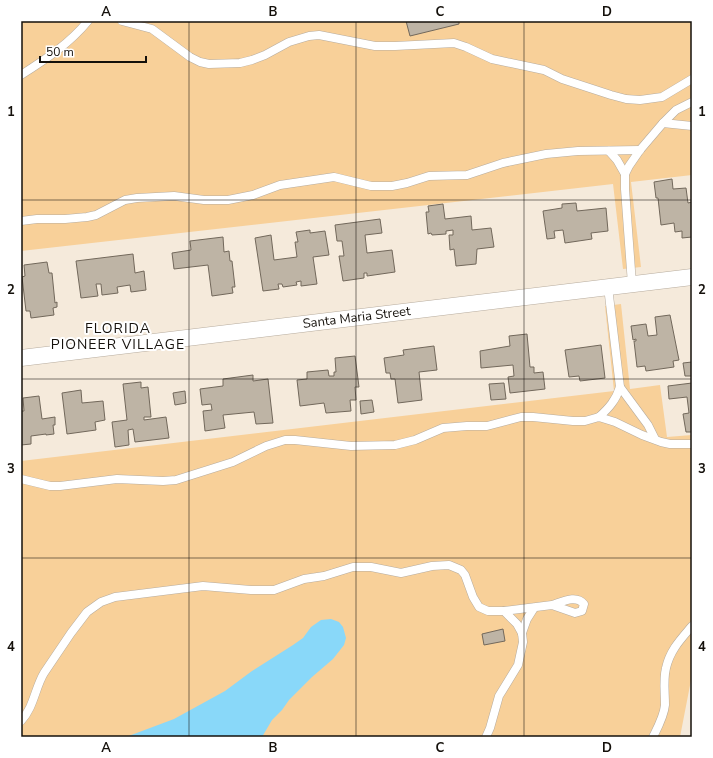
<svg xmlns="http://www.w3.org/2000/svg" width="713" height="758" font-family="'Nunito Sans',sans-serif">
  <style>
    .green { fill: #f8d099 }
    .water { fill: #89d8f9 }
    .building { fill: #beb4a5; stroke: #72685b }
    .lines { fill: none; stroke-linecap: round; stroke-linejoin: round }
    .service-casing { stroke: #b7ac9e; stroke-width: 9 }
    .minor-casing { stroke: #b7ac9e; stroke-width: 17 }
    .service { stroke: #fff; stroke-width: 8 }
    .minor { stroke: #fff; stroke-width: 16 }
    .grid { fill: none; stroke: #14100b; stroke-width: 1; stroke-opacity: 0.55 }
    .labels { text-anchor: middle; dominant-baseline: central; stroke-width: 4; stroke-linejoin: round; paint-order: stroke }
    .street-label { font-size: 13px; fill: #14100b; stroke: #fff }
    .neighbourhood-label { font-size: 14px; letter-spacing: 1px; fill: #14100b; stroke: #fff }
    .neatline { fill: none; stroke: #14100b; stroke-width: 1.5 }
    .grid-label { font-size: 13px; text-anchor: middle; font-weight: bold; fill: #14100b }
  </style>
  <rect width="100%" height="100%" fill="#f5eadb"/>
  <g class="green">
    <polygon points="21,21 692,21 692,175 631,182 641,267 623,269 613,184 21,251"/>
    <polygon points="621,304 630,389 660,385 667,437 692,435 692,675 680,737 21,737 21,461 614,391 605,306"/>
  </g>
  <polygon class="water" points="331,619 339,622 343,627 346,638 344,645 333,659 312,677 289,700 282,710 272,720 262,737 126,737 174,719 225,691 252,671 293,645 303,638 311,627 321,620"/>
  <g class="building">
    <polygon points="406,21 459,21 459,24 410,36"/>
    <polygon points="672,179 673,189 686,188 688,203 692,202 692,237 682,238 682,231 675,232 674,223 661,225 658,198 656,198 654,182"/>
    <polygon points="576,203 577,211 606,208 608,231 591,233 592,239 565,243 563,230 554,231 555,238 547,239 543,211 562,208 562,204"/>
    <polygon points="443,204 445,219 471,216 472,230 491,228 494,247 477,249 476,264 456,266 454,249 450,250 449,235 453,235 453,230 446,231 446,234 432,235 431,233 428,234 426,212 429,212 428,206"/>
    <polygon points="380,219 382,233 365,235 367,253 392,250 395,272 367,276 367,273 364,273 364,278 343,281 339,256 344,256 342,241 337,241 335,225"/>
    <polygon points="310,230 310,233 325,231 329,255 313,257 317,284 301,286 301,281 296,282 297,285 283,287 282,284 278,284 279,289 263,291 255,238 271,235 274,260 297,257 295,242 298,242 296,232"/>
    <polygon points="223,237 224,252 229,251 230,261 232,261 235,287 232,287 233,293 212,296 208,265 174,269 172,253 191,250 190,241"/>
    <polygon points="133,254 135,273 144,271 146,290 131,292 130,285 117,287 118,293 102,295 101,284 96,284 98,296 81,298 76,261"/>
    <polygon points="47,262 49,273 52,273 55,303 57,302 57,307 53,308 54,315 31,318 30,311 26,311 22,277 25,276 24,265"/>
    <polygon points="670,315 679,360 673,361 674,367 646,371 645,366 637,367 634,341 636,341 636,339 633,340 631,326 646,324 648,336 657,335 655,317"/>
    <polygon points="527,334 530,367 534,367 534,373 543,372 545,389 510,393 508,377 514,376 513,365 481,368 480,351 510,346 509,336"/>
    <polygon points="601,345 605,378 580,381 579,376 569,377 565,350"/>
    <polygon points="434,346 437,370 419,372 422,400 398,403 395,379 391,379 390,373 386,373 384,358 404,355 403,350"/>
    <polygon points="355,356 359,387 355,387 356,400 350,400 351,411 326,413 324,403 300,406 297,380 307,379 307,372 328,370 329,376 334,376 334,372 336,372 335,358"/>
    <polygon points="692,362 692,376 685,376 683,363"/>
    <polygon points="253,375 253,381 268,379 273,423 256,424 254,412 223,415 225,428 205,431 203,411 212,410 211,404 202,405 200,389 223,386 223,379"/>
    <polygon points="141,382 141,388 148,387 151,417 144,417 144,420 166,417 169,438 135,442 133,429 128,430 129,445 115,447 112,422 127,420 123,384"/>
    <polygon points="504,383 506,399 491,400 489,384"/>
    <polygon points="692,383 692,432 686,432 683,414 689,413 687,397 669,399 668,386"/>
    <polygon points="81,390 82,403 103,401 105,420 95,422 96,430 67,434 62,393"/>
    <polygon points="185,391 186,403 175,405 173,393"/>
    <polygon points="39,396 42,419 55,417 55,425 53,425 54,434 46,435 46,434 31,436 31,444 21,445 21,411 24,411 23,398"/>
    <polygon points="372,400 374,412 361,414 360,401"/>
    <polygon points="503,629 505,641 484,645 482,634"/>
  </g>
  <g class="lines">
    <defs>
      <g id="service">
        <polyline points="122,21 152,29 190,57 200,62 209,64 240,63 252,60 265,55 289,42 309,36 319,35 375,46 395,46 454,43 466,47 492,59 544,70 562,79 611,95 626,99 640,100 662,97 692,79"/>
        <path d="M21,75C46,59 69,44 88,21"/>
        <polyline points="663,123 676,110 692,102"/>
        <polyline points="609,151 617,160 625,174"/>
        <polyline points="21,221 37,219 65,219 87,217 96,215 125,200 137,198 174,196 204,200 228,200 253,195 280,185 334,177 371,186 392,186 407,183 429,176 467,175 503,163 546,154 578,151 640,150"/>
        <polyline points="632,284 625,189 625,174 629,166 640,150 663,123 692,126"/>
        <polyline points="620,387 648,425 655,439"/>
        <path d="M599,417C609,408 616,400 620,387L608,287"/>
        <polyline points="21,479 50,486 60,486 117,479 163,481 176,480 233,462 266,446 285,440 295,440 351,446 395,445 415,440 443,428 467,426 487,426 521,417 533,417 573,421 585,421 599,417 615,422 642,435 661,442 670,444 692,444"/>
        <path d="M504,611L552,605L575,613L582,611L584,604C576,594 562,602 552,605"/>
        <polyline points="522,633 527,619 534,608"/>
        <path d="M21,721C34,707 35,688 44,673L71,633L87,612L101,602L115,597L203,586L251,590H274L304,579L324,576L353,567H371L401,573L432,566L449,565L461,570L465,575L473,597L479,607L488,611H504L517,624L522,633L523,642L518,665L499,696L490,728L486,737"/>
        <path d="M653,737C658,727 664,716 665,705C665,692 663,680 666,668C670,650 681,639 692,626"/>
      </g>
      <g id="minor">
        <path id="s1" d="M21,358L692,277"/>
      </g>
    </defs>
    <use href="#service" class="service-casing"/>
    <use href="#minor" class="minor-casing"/>
    <use href="#service" class="service"/>
    <use href="#minor" class="minor"/>
  </g>
  <path class="grid" d="M189,21V737M356,21V737M524,21V737M21,200H692M21,379H692M21,558H692"/>
  <g class="labels">
    <g class="street-label">
      <text stroke="none"><textPath href="#s1" startOffset="338">Santa Maria Street</textPath></text>
    </g>
    <g class="neighbourhood-label">
      <text x="118" y="328">FLORIDA<tspan x="118" dy="16">PIONEER VILLAGE</tspan></text>
    </g>
  </g>
  <rect width="713" height="758" fill="none" stroke="#ffffff" stroke-width="44"/>
  <path d="M40 56v6h106v-6" fill="none" stroke="#14100b" stroke-width="2"/>
  <text x="46" y="56" font-size="12" fill="#14100b" stroke="#ffffff" stroke-width="3" paint-order="stroke">50 m</text>
  <rect x="22" y="22" width="669" height="714" class="neatline"/>
  <g class="grid-label">
    <text x="106" y="16">A</text>
    <text x="273" y="16">B</text>
    <text x="440" y="16">C</text>
    <text x="607" y="16">D</text>
    <text x="11" y="116">1</text>
    <text x="702" y="116">1</text>
    <text x="11" y="294">2</text>
    <text x="702" y="294">2</text>
    <text x="11" y="473">3</text>
    <text x="702" y="473">3</text>
    <text x="11" y="651">4</text>
    <text x="702" y="651">4</text>
    <text x="106" y="752">A</text>
    <text x="273" y="752">B</text>
    <text x="440" y="752">C</text>
    <text x="607" y="752">D</text>
  </g>
</svg>
